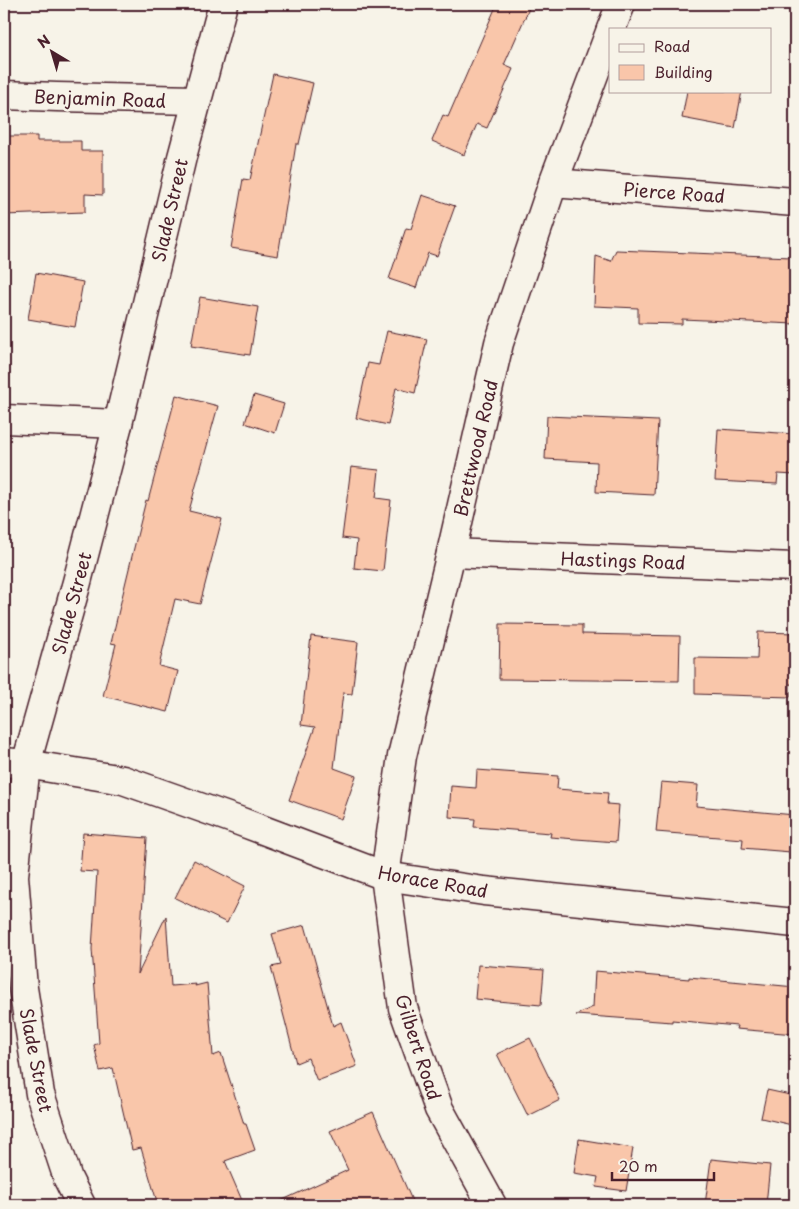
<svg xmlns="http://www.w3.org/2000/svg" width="799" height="1209" font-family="'Playpen Sans',sans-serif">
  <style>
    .building { fill: #f9c6aa; stroke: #4a1f2b }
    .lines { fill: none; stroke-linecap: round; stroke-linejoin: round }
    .minor-casing { stroke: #4a1f2b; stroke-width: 31 }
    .minor { stroke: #f7f3e8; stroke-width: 28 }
    .labels { text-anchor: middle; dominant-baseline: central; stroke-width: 5; stroke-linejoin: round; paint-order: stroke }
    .street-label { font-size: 18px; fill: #4a1f2b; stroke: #f7f3e8 }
  </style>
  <rect width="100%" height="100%" fill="#f7f3e8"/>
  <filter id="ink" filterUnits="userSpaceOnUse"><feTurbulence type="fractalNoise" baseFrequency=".02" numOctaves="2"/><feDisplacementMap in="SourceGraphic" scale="10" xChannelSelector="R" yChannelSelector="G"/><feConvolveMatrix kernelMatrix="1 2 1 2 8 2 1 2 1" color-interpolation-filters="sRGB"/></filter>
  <g filter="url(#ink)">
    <g class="building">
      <polygon points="497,4 531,4 504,65 513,69 487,128 477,124 464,155 432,141 443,115 448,117"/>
      <polygon points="273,74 313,83 299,144 296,144 278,256 231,248 243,179 250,180"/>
      <polygon points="687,91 742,91 735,128 682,118"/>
      <polygon points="4,136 37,136 37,141 81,141 81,151 103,151 103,195 85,194 85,212 4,215"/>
      <polygon points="422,195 455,206 437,256 428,253 416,288 389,279 406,228 411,229"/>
      <polygon points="616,250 791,257 790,280 795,280 795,324 682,319 682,324 638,323 638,308 594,306 596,256 611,261"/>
      <polygon points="36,273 83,282 75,327 28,319"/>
      <polygon points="200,297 258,307 250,355 191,346"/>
      <polygon points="387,331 427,339 415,393 396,388 388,425 356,418 368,363 379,365"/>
      <polygon points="176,395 218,406 189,511 222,519 200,604 175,599 159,666 178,671 168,712 103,696 116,644 111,643 133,552 146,500 148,501"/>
      <polygon points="254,395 284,404 275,433 245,423"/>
      <polygon points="547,416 658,421 654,495 596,492 597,462 545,459"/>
      <polygon points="718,429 795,434 795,475 778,474 777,484 715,481"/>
      <polygon points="351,467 379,470 376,498 391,500 383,571 354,568 357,540 342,538"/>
      <polygon points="500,624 582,625 582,634 680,636 679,681 499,679"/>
      <polygon points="758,632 795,633 795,684 790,684 790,697 695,694 695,658 757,659"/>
      <polygon points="311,636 358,642 352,694 343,693 334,768 356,776 341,819 289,800 315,727 301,725"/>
      <polygon points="477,770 558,776 557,789 608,793 607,804 619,805 616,842 550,837 551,833 474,827 475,819 449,817 451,786 476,788"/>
      <polygon points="661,782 698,785 696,806 795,815 795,841 792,841 791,852 742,848 743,839 656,832"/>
      <polygon points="83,833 147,838 138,974 166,916 171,986 196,984 195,986 207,983 213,1056 221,1053 244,1124 246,1124 255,1150 225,1161 244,1205 158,1205 141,1148 132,1150 113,1068 100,1071 94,1045 99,1043 92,949 97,872 80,871"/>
      <polygon points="194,860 245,886 227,923 175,898"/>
      <polygon points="305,925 333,1026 341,1022 357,1066 317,1081 308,1058 296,1063 271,967 281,965 272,934"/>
      <polygon points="478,965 544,970 541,1005 475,999"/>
      <polygon points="595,971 689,979 689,977 795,987 795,1034 736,1029 737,1026 672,1020 672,1022 576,1015 593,1007"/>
      <polygon points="530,1038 560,1100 528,1116 497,1054"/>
      <polygon points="767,1090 795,1096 795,1108 792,1125 761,1118"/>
      <polygon points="373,1112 414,1205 272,1205 348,1170 330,1131"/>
      <polygon points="579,1139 633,1148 626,1191 596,1187 598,1177 574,1173"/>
      <polygon points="711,1159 770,1165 766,1205 705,1205"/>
    </g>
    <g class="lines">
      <defs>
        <g id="minor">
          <polyline points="611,29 621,4"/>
          <polyline points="4,95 57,97 196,100"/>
          <polyline points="553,183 795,202"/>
          <polyline points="4,419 118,424"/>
          <polyline points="451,553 795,567"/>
          <polyline points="4,762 26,764 123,780 239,821 385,876 484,891 795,923"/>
          <polyline points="81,1205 68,1179 40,1094 23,988 14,876 26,764 77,582 118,424 182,157 223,4"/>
          <polyline points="492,1205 439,1109 403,1008 385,876 402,756 451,553 499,343 553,183 610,32"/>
        </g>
      </defs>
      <use href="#minor" class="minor-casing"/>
      <use href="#minor" class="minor"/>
    </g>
  </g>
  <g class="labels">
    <g class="street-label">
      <text transform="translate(100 98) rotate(2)">Benjamin Road</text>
      <text transform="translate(674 192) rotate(4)">Pierce Road</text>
      <text transform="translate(169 210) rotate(-77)">Slade Street</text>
      <text transform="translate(475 448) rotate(-77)">Brettwood Road</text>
      <text transform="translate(623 560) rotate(2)">Hastings Road</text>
      <text transform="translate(71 603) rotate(-75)">Slade Street</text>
      <text transform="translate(433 881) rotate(10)">Horace Road</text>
      <text transform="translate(419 1047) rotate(72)">Gilbert Road</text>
      <text transform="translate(37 1060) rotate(79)">Slade Street</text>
    </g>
  </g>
  <rect width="799" height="1209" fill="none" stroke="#f7f3e8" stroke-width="20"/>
  <rect x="10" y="10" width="779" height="1189" fill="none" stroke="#4a1f2b" stroke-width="2" filter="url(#ink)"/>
  <rect x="609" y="28" width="162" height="65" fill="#f7f3e8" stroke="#b29e9c"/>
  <rect x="619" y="44" width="25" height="8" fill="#f7f3e8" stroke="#b29e9c"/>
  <text x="654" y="52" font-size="15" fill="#4a1f2b">Road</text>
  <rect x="619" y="65" width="25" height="15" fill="#f9c6aa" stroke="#b29e9c"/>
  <text x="654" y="78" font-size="15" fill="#4a1f2b">Building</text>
  <g transform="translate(52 52) rotate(322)" stroke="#f7f3e8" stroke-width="4" paint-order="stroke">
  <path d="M0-4L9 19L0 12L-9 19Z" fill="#4a1f2b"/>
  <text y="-8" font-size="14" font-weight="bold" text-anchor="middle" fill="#4a1f2b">N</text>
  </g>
  <path d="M612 1172v8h102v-8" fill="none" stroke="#4a1f2b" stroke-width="2.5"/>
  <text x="619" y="1172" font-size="15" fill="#4a1f2b" stroke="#f7f3e8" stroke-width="4" paint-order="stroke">20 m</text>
</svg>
